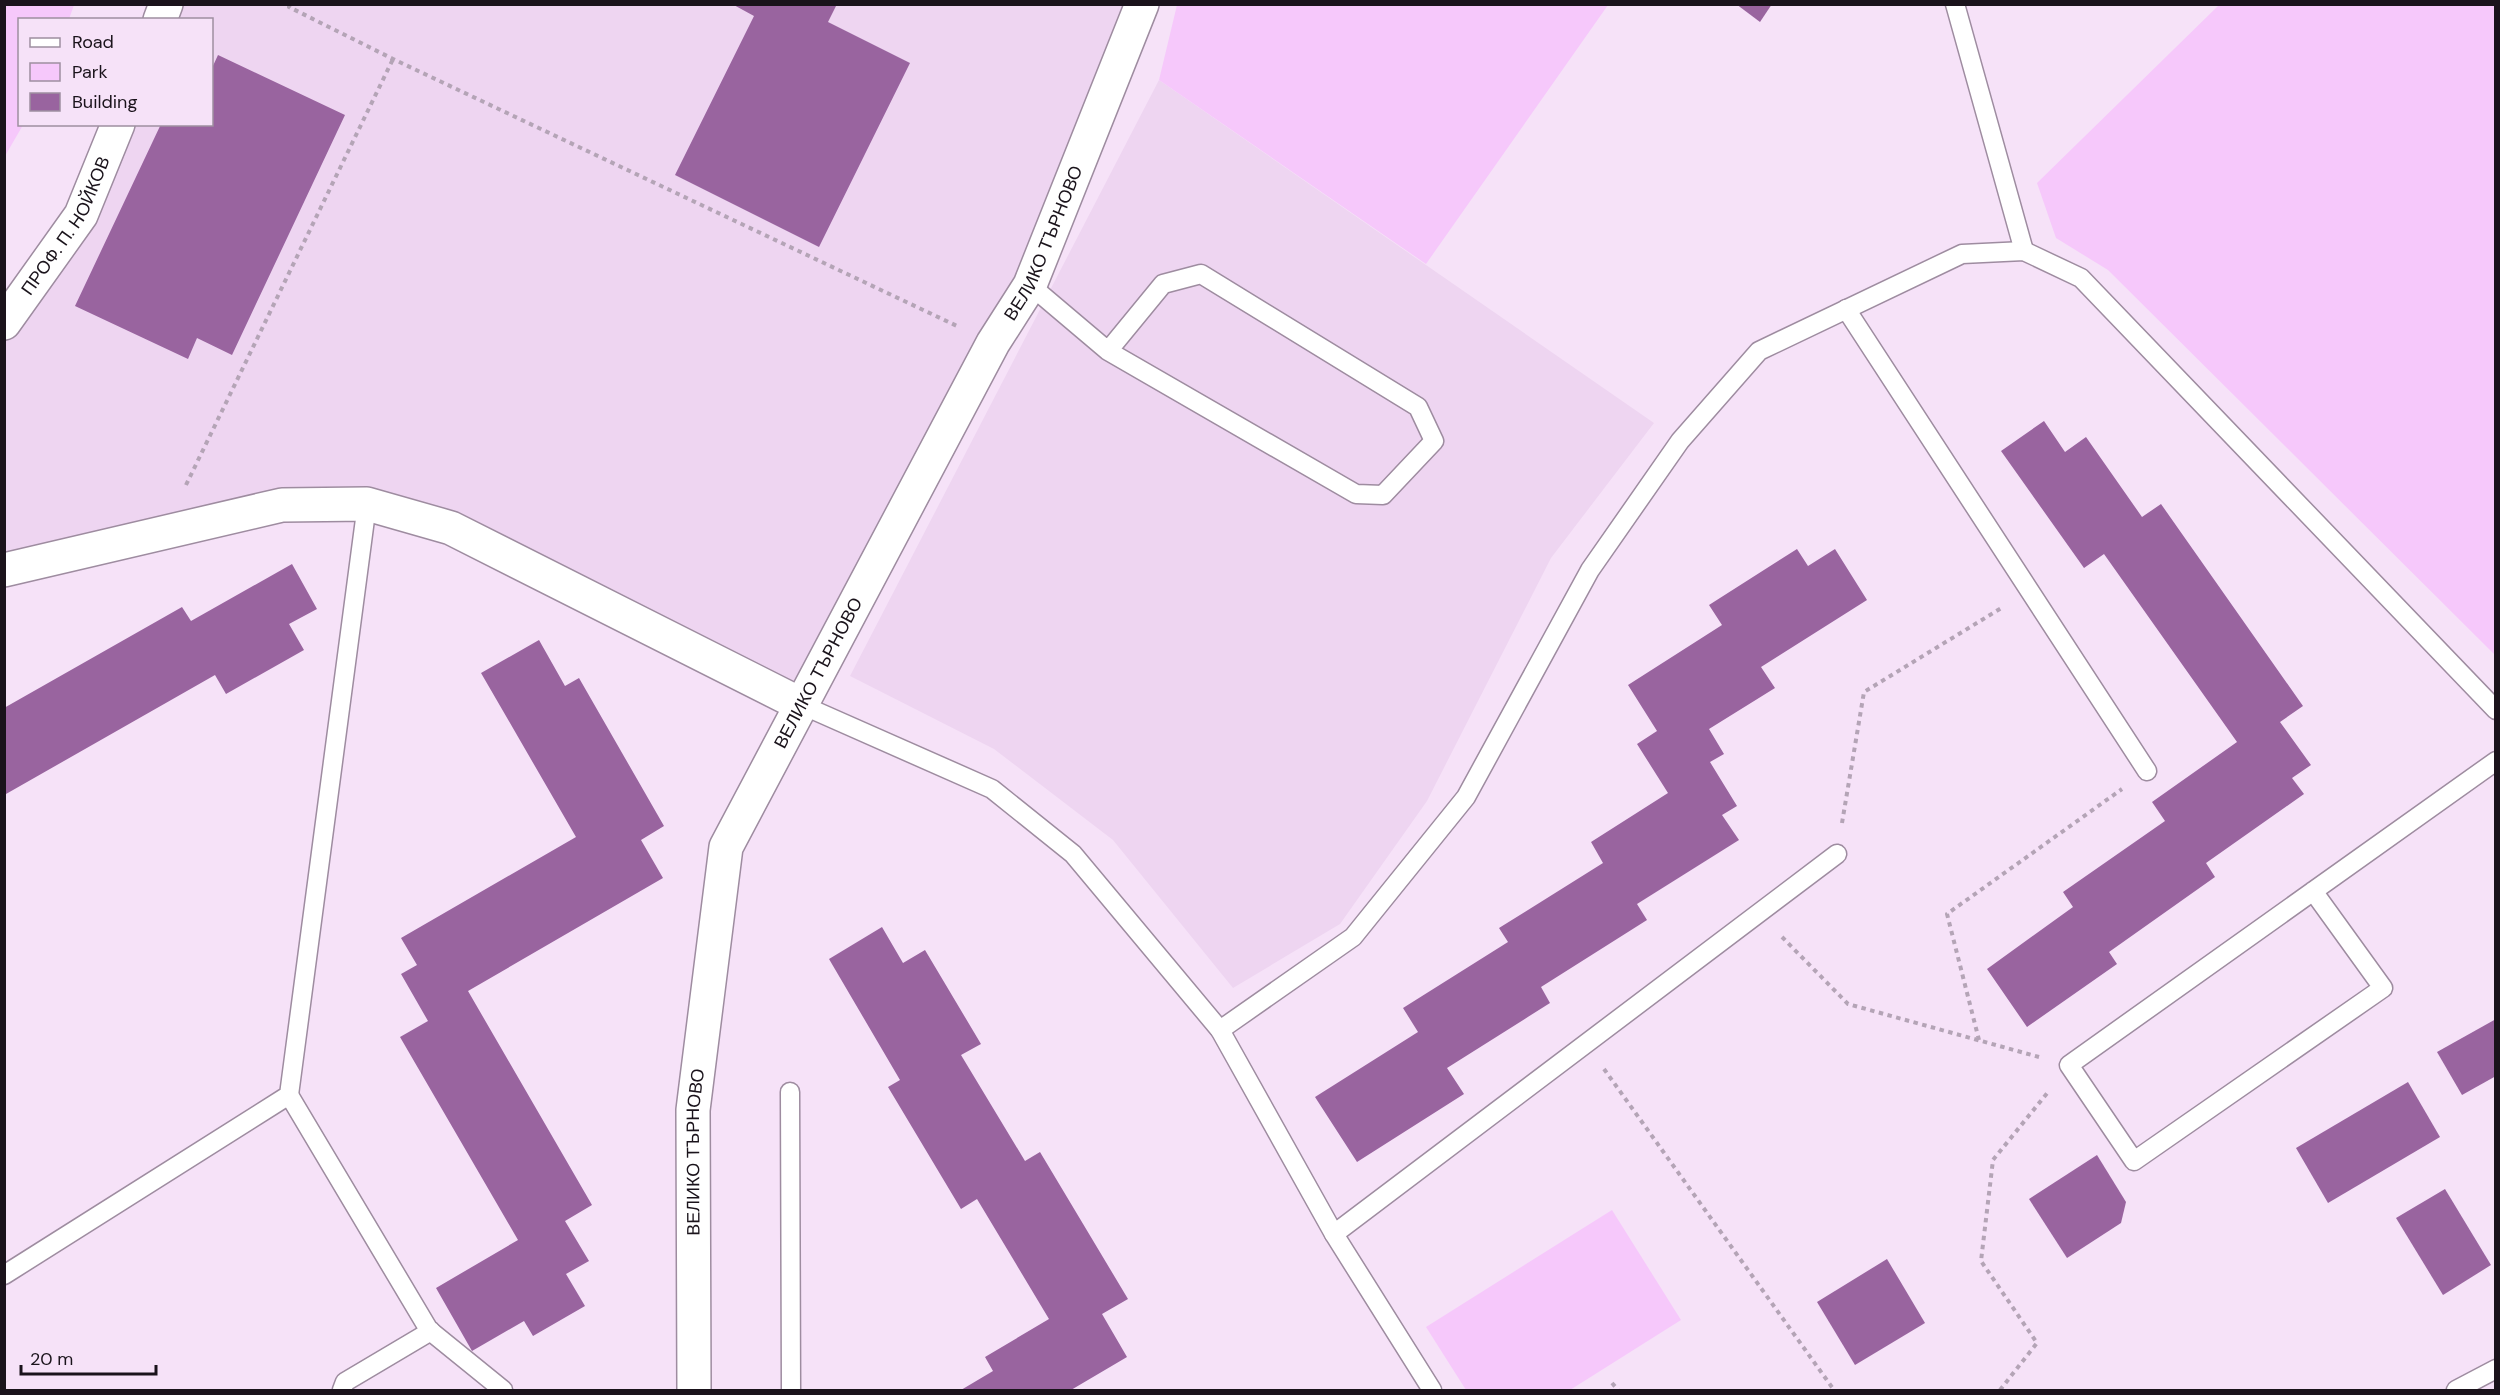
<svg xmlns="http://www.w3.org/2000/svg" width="2500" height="1395" font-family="'DM Sans',sans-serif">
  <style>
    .built { fill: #eed5f1 }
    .green { fill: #f6c8fb }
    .building { fill: #99649f }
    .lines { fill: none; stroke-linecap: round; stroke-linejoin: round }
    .lane-casing { stroke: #9e8ca0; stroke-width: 21 }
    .street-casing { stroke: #9e8ca0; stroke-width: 36 }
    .path { stroke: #b4a4b6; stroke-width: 4; stroke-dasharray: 4.5 4.5; stroke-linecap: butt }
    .lane { stroke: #fff; stroke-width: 18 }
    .street { stroke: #fff; stroke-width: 33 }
    .labels { text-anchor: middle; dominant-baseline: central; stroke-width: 5; stroke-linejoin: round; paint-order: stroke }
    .street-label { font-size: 18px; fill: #1a131b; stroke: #f6e2f8 }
  </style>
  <rect width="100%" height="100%" fill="#f6e2f8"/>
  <g class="built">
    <polygon points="173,5 1133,5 993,343 802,705 367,504 5,565 5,338 123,125 212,124 212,20 167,19"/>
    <polygon points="1159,80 1654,423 1551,558 1427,801 1340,924 1233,988 1113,840 994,749 850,676"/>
  </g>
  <g class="green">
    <polygon points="5,4 74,5 69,19 20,20 20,124 23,125 5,156"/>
    <polygon points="1177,5 1177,4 1608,5 1426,264 1159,80"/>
    <polygon points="2219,5 2495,5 2495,655 2108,270 2056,238 2037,183"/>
    <polygon points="1612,1210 1681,1320 1570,1390 1466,1390 1426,1327"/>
  </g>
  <g class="building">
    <polygon points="732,4 837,4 828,22 910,63 819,247 675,175 754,16"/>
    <polygon points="1736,4 1772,4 1760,22"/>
    <polygon points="218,55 345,115 232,355 197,338 188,359 75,306 161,124 212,124 212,68"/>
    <polygon points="2044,421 2065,452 2086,437 2142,517 2161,504 2303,706 2280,722 2311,765 2292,778 2304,794 2206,863 2215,877 2109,952 2117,964 2027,1027 1987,969 2073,907 2063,892 2165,821 2152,802 2237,742 2104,554 2084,568 2001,451"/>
    <polygon points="1797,549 1808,566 1835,549 1867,600 1761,667 1775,688 1709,729 1724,754 1710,762 1737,806 1722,815 1739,840 1637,904 1647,920 1541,987 1550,1003 1447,1068 1464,1094 1357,1162 1315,1097 1418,1032 1403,1008 1508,942 1499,928 1603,863 1591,842 1668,793 1637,744 1657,731 1628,685 1722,625 1709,605"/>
    <polygon points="292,564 317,609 289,624 304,650 226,694 215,675 6,794 4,790 4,708 182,607 191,621"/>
    <polygon points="539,640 565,686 579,678 664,826 641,840 663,878 468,991 592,1205 565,1221 589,1261 566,1274 585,1306 533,1336 524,1321 472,1351 436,1288 518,1240 400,1037 428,1021 401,974 417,965 401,938 576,837 481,673"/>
    <polygon points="882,927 903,963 925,950 981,1044 961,1055 1025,1161 1040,1152 1128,1299 1102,1314 1127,1357 1071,1390 961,1390 993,1371 985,1357 1049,1319 977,1199 961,1209 888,1087 900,1080 829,959"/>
    <polygon points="2496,1019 2496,1076 2462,1095 2437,1052"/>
    <polygon points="2408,1082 2440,1137 2328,1203 2296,1148"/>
    <polygon points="2097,1155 2126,1202 2121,1223 2067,1258 2029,1199"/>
    <polygon points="2445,1189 2491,1265 2443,1295 2396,1218"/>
    <polygon points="1887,1259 1925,1323 1855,1365 1817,1302"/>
  </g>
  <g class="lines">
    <defs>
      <g id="lane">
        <polyline points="1955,4 2024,251"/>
        <polyline points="1030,285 1108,351 1356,494 1383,495 1434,441 1418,407 1201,274 1163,284 1108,351"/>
        <polyline points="1846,309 2147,771"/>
        <polyline points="802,705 992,789 1073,854 1220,1030 1334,1234 1432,1390"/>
        <polyline points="2313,891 2383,988 2134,1161 2069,1065 2496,761"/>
        <polyline points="1220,1030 1353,937 1466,797 1590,570 1680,441 1759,351 1962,254 2024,251 2081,278 2496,710"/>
        <polyline points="790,1092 791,1390"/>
        <polyline points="289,1095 429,1330 503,1390"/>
        <polyline points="1334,1234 1837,854"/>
        <polyline points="4,1275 289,1095 367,504"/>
        <polyline points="342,1390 345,1382 431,1331"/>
        <polyline points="2456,1390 2496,1369"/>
      </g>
      <g id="street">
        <polyline points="160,20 166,4"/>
        <path id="s1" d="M4,323L81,215L118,124"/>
        <polyline points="4,570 282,505 367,504 451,528 802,705"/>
        <path id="s2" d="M694,1390L693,1110L726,847L993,343L1030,285L1142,4"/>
      </g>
    </defs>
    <use href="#lane" class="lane-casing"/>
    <use href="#street" class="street-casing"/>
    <g class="path">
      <polyline points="290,4 289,7 393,59 957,326"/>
      <polyline points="186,485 393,59"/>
      <polyline points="1842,823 1864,692 2003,607"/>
      <polyline points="1782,937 1848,1004 2039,1057"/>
      <polyline points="1979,1040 1947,914 2122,789"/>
      <polyline points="1604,1069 1834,1390"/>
      <polyline points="1612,1383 1618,1390"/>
      <polyline points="2000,1390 2037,1343 1981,1261 1993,1160 2048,1092"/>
    </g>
    <use href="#lane" class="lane"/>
    <use href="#street" class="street"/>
  </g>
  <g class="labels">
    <g class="street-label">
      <text stroke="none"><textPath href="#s1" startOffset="116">ПРОФ. П. НОЙКОВ</textPath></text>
      <text stroke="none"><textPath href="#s2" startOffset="1228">ВЕЛИКО ТЪРНОВО</textPath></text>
      <text stroke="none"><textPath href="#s2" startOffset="742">ВЕЛИКО ТЪРНОВО</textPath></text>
      <text stroke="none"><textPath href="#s2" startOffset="238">ВЕЛИКО ТЪРНОВО</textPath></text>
    </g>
  </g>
  <rect width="2500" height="1395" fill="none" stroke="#1a131b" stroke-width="12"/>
  <rect x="18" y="18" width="195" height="108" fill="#f6e2f8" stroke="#9e8fa0" stroke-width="1.5"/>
  <rect x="30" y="38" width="30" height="9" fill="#ffffff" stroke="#9e8fa0" stroke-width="1.5"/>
  <text x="72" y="48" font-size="18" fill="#1a131b">Road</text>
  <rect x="30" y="63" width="30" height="18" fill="#f6c8fb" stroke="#9e8fa0" stroke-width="1.5"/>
  <text x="72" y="78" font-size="18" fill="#1a131b">Park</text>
  <rect x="30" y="93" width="30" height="18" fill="#99649f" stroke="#9e8fa0" stroke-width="1.5"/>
  <text x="72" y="108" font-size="18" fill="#1a131b">Building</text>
  <path d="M21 1365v9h135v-9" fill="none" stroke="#1a131b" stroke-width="3"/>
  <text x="30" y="1365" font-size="18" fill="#1a131b" stroke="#f6e2f8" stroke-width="4.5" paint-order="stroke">20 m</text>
</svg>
